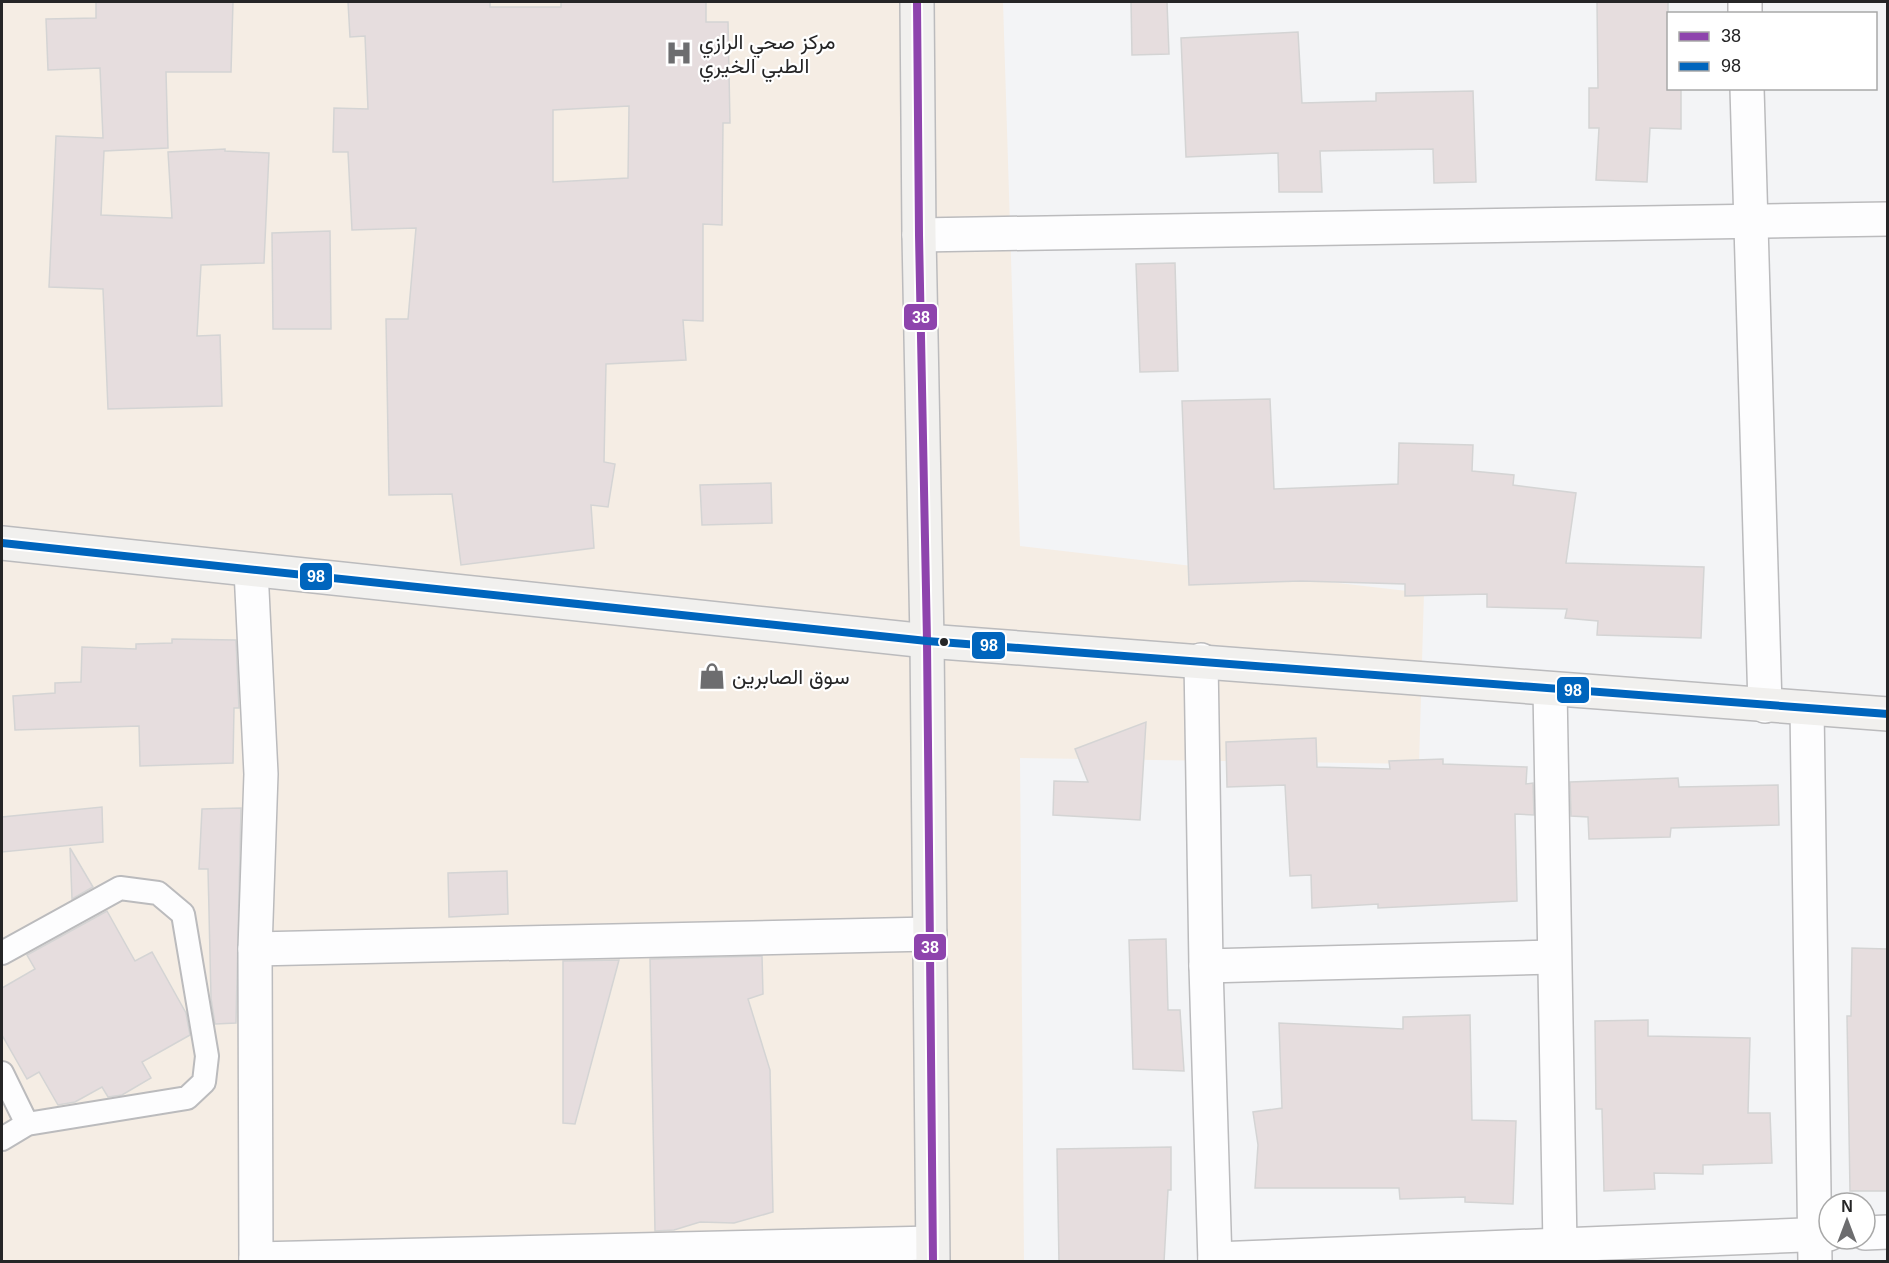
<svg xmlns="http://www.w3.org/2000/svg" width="1889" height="1263" font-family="Arial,Vazirmatn,sans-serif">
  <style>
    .commercial { fill: #f5ede4 }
    .building { fill: #e6ddde; stroke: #d4d4d4; stroke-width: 1.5; fill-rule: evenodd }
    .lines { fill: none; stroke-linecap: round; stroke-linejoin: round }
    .lane-casing { stroke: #bbbbbd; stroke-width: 26 }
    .street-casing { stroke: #bbbbbd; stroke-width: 36 }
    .secondary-casing { stroke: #bbbbbd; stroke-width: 36 }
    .lane { stroke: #fdfdfe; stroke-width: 22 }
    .street { stroke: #fdfdfe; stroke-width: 33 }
    .secondary { stroke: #f1f0ee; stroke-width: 33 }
    .bus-1-casing { stroke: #fff; stroke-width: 12 }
    .bus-2-casing { stroke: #fff; stroke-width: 12 }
    .bus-1 { stroke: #8e44ad; stroke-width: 8 }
    .bus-2 { stroke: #0065bd; stroke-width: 8 }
    .bus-dot { fill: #252526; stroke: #fff; stroke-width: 2 }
    .labels { text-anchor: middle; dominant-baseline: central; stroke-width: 4.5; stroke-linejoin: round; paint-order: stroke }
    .poi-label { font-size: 21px; fill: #252526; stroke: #fff; text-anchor: start }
    .line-badge { stroke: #fff; stroke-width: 2 }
    .badge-label { font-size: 16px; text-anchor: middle; font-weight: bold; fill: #fff }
  </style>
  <rect width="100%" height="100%" fill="#f3f4f6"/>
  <polygon class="commercial" points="2,2 1003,2 1020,546 1424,593 1419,764 1020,758 1024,1261 2,1262"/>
  <g class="building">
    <polygon points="96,2 233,2 231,72 166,72 168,148 104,151 101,215 172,218 168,152 225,149 225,151 269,153 264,263 201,265 197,336 220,335 222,406 108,409 103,289 49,287 56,136 103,138 100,68 48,70 46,19 96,18"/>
    <path d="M348,2H490V7H561V2H706V22H728L730,123H723L722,225L703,224V321L683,320L686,360L606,364L604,462L615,464L608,507L591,505L594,548L461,565L452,494L389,495L386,319H408L416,228L352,230L348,152H333L334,108L368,109L365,36L350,37ZM629,106L628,178L553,182V110Z"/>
    <polygon points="1131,2 1167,2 1169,54 1132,55"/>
    <polygon points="1597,2 1668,2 1668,88 1681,88 1681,129 1650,128 1647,182 1596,180 1599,128 1589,128 1589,88 1598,88"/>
    <polygon points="1298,32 1302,103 1376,101 1376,93 1473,91 1476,182 1434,183 1433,149 1320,151 1322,192 1279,192 1278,153 1186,157 1181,38"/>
    <polygon points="330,231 331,329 273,329 272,233"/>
    <polygon points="1175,263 1178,371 1140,372 1136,264"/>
    <polygon points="1270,399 1274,489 1398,484 1399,443 1473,445 1472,471 1514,475 1513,485 1576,493 1566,563 1704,567 1701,638 1597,635 1598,621 1565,618 1567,609 1487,607 1487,594 1405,596 1405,584 1301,581 1189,585 1182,401"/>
    <polygon points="771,483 772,523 702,525 700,485"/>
    <polygon points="172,639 236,640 239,708 234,708 233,763 140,766 139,726 15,730 13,696 55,693 55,683 81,682 82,647 136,649 136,644 172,643"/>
    <polygon points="1146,722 1140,820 1053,815 1054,781 1088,782 1075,749"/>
    <polygon points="1316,738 1317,767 1390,769 1389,761 1443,759 1443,764 1527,767 1526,784 1533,783 1534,815 1515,814 1517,901 1378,908 1378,904 1312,908 1311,875 1290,876 1285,785 1227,787 1226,742"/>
    <polygon points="1678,778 1679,787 1778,785 1779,825 1671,828 1670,837 1589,839 1588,817 1571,816 1570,782"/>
    <polygon points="102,807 103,842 2,852 2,817"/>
    <polygon points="241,808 236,1023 215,1024 211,998 208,869 199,869 202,809"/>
    <polygon points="70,848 93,887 72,899"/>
    <polygon points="507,871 508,914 449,917 448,873"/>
    <polygon points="107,911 135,961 152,952 186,1013 190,1035 142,1062 151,1078 122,1095 108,1097 102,1087 75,1102 58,1105 39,1072 27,1079 2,1035 2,988 35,969 27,955"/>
    <polygon points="1166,939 1168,1010 1180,1010 1184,1071 1133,1069 1129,940"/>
    <polygon points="1852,948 1887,949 1887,1191 1850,1191 1847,1016 1851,1016"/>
    <polygon points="762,956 763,994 748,999 770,1070 773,1212 734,1223 700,1222 674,1230 655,1231 650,959"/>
    <polygon points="619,960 575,1124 563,1123 563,961"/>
    <polygon points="1470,1015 1472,1120 1516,1121 1513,1204 1465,1202 1465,1197 1400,1199 1399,1188 1255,1188 1258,1145 1253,1112 1282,1108 1279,1023 1403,1029 1403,1017"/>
    <polygon points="1648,1020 1648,1036 1750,1038 1748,1113 1770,1113 1772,1163 1703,1165 1703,1174 1654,1173 1655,1189 1604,1191 1602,1109 1596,1109 1595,1021"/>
    <polygon points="1171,1147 1171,1190 1168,1190 1164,1262 1059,1262 1057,1149"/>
  </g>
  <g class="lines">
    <defs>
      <g id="lane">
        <polyline points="2,953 120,888 158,893 183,914 207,1056 204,1082 187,1098 27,1124 2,1139"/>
        <polyline points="2,1073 27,1124"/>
      </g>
      <g id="street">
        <polyline points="1745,2 1745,14"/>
        <polyline points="1747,88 1765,706"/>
        <polyline points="919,235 1888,219"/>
        <polyline points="251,570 261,774 255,949 256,1262"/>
        <polyline points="1201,660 1206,966 1215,1262"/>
        <polyline points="1550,689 1560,1246"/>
        <polyline points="1807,708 1815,1262"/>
        <polyline points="255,949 930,934"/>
        <polyline points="1206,966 1553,957"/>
        <polyline points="1865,1233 1888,1232"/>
        <polyline points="256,1259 932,1243"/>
        <polyline points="1215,1259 1829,1234"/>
      </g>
      <g id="secondary">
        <polyline points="917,2 919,235 927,641 933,1262"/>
        <polyline points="2,543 927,641 1888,714"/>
      </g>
    </defs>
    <use href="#lane" class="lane-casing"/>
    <use href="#street" class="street-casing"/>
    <use href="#secondary" class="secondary-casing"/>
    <use href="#lane" class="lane"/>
    <use href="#street" class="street"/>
    <use href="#secondary" class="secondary"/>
    <defs>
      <polyline id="bus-1" points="917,2 919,235 927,641 933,1262"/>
      <polyline id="bus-2" points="2,543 927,641 1888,714"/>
    </defs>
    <use href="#bus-1" class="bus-1-casing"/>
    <use href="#bus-2" class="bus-2-casing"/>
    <use href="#bus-1" class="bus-1"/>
    <use href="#bus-2" class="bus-2"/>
  </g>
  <defs>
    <symbol id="hospital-bare" viewBox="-9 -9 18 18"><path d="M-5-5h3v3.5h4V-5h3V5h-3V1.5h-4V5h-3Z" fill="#6d6d6f" stroke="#fff" stroke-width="2.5" paint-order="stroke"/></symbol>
    <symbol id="shop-bare" viewBox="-9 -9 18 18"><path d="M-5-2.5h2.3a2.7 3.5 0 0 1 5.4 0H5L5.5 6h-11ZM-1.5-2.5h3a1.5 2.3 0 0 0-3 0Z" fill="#6d6d6f" stroke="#fff" stroke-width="2.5" paint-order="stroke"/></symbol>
  </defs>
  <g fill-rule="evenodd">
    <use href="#hospital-bare" x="660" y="34" width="38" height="38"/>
    <use href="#shop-bare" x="693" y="657" width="38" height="38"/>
  </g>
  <circle class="bus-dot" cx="944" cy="642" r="5"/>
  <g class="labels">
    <g class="poi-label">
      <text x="699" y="41">مركز صحي الرازي<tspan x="699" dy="24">الطبي الخيري</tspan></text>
      <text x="732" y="676">سوق الصابرين</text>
    </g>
  </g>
  <g class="line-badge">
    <rect x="903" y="303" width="35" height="28" rx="6" fill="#8e44ad"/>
    <rect x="299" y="562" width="34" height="29" rx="6" fill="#0065bd"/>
    <rect x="971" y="631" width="35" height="29" rx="6" fill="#0065bd"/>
    <rect x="1556" y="676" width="34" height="28" rx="6" fill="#0065bd"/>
    <rect x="913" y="933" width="34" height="28" rx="6" fill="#8e44ad"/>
  </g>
  <g class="badge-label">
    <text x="921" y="323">38</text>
    <text x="316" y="582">98</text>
    <text x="989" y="651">98</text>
    <text x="1573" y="696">98</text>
    <text x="930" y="953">38</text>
  </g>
  <rect width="1889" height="1263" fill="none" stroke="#252526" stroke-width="6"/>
  <rect x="1667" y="12" width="210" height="78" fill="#ffffff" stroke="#a8a8a8" stroke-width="1.5"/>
  <rect x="1679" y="32" width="30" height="9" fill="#8e44ad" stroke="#a8a8a8" stroke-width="1.5"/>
  <text x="1721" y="42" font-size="18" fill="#252526">38</text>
  <rect x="1679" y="62" width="30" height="9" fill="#0065bd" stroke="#a8a8a8" stroke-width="1.5"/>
  <text x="1721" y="72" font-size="18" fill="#252526">98</text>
  <g transform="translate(1847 1221)"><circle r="28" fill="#ffffff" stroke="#a8a8a8" stroke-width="1.5"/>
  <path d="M0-4.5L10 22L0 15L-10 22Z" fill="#6d6d6f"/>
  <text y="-9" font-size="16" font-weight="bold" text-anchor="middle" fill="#252526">N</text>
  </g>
</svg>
